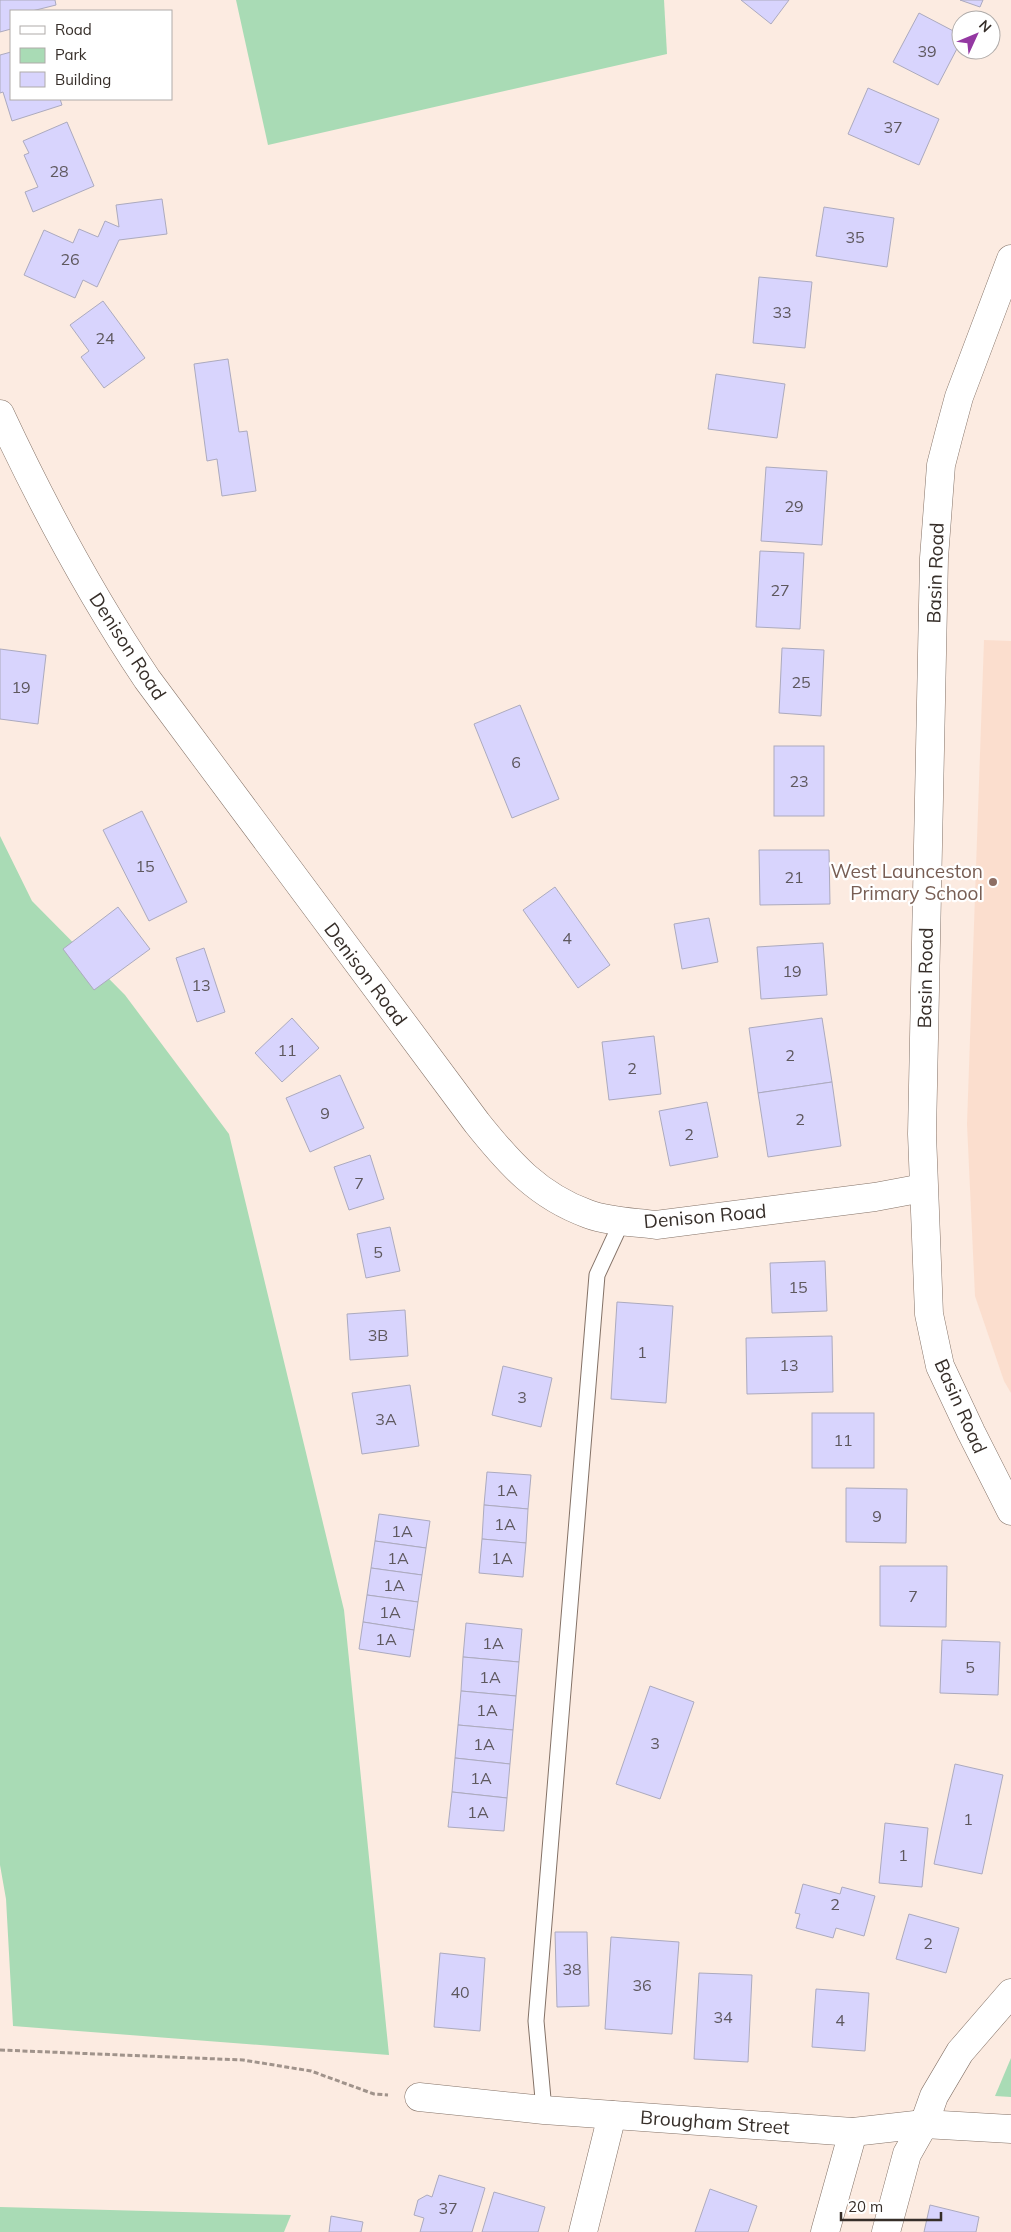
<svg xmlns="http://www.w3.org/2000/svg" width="1011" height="2232" font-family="Mulish,sans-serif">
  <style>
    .built { fill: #fbdece }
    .green { fill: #a9dbb5 }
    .building { fill: #d8d4fd; stroke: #acaabe }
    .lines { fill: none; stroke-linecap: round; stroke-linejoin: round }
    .service-casing { stroke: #847267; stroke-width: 17 }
    .minor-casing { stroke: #847267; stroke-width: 29 }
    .path { stroke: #a0938b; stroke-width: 3; stroke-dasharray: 5 2.5; stroke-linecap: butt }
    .service { stroke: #fff; stroke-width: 15 }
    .minor { stroke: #fff; stroke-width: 28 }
    .education-dot { fill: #8d6e63; stroke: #fff; stroke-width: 2 }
    .labels { text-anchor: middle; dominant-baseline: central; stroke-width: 4.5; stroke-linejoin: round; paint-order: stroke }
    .number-label { font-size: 16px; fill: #5e585e }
    .street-label { font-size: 19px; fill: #362e29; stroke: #fff }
    .education-label { font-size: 19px; fill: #785e54; stroke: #fff; text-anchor: end }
  </style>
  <rect width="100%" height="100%" fill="#fcebe1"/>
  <polygon class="built" points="984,640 1011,641 1011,1393 1004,1381 975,1296 967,1124"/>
  <g class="green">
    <polygon points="236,0 664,0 667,54 268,145"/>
    <polygon points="0,836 32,901 125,995 229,1134 344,1610 389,2055 13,2026 6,1899 0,1865"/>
    <polygon points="1011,2058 1011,2097 995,2096"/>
    <polygon points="0,2207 291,2215 284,2232 0,2232"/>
  </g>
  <g class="building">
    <polygon points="0,0 55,0 56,5 32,11 11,11 11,29 0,32"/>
    <polygon points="741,0 789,0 771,24"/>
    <polygon points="960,0 983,0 980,7"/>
    <polygon points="919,13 961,35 961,41 938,85 893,62"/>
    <polygon points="11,52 11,99 60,99 62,105 12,121 3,92 0,93 0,55"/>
    <polygon points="868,88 939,119 919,165 848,134"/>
    <polygon points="67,122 94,186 33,212 25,192 38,187 24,155 29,153 23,141"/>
    <polygon points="162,199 167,234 119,240 97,287 83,280 75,298 24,275 44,230 73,243 79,229 98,237 105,221 119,227 116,205"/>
    <polygon points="824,207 894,218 887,267 816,256"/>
    <polygon points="759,277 812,282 805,348 753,343"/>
    <polygon points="103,301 145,358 104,388 81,357 89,351 70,325"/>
    <polygon points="228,359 239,432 247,431 256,491 222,496 217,459 207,461 194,364"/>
    <polygon points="716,374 785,384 777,438 708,429"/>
    <polygon points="766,467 827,471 822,545 761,541"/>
    <polygon points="760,551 804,553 800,629 756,627"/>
    <polygon points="782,648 824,650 821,716 779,713"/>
    <polygon points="0,649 46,655 38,724 0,719"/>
    <polygon points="520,705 559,799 512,818 474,724"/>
    <rect x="774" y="746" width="50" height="70"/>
    <polygon points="142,811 187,902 149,921 103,830"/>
    <polygon points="759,850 829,850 830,904 760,905"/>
    <polygon points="555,887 610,965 578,988 523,910"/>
    <polygon points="118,907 150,949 94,990 63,949"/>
    <polygon points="709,918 718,962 682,969 674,924"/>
    <polygon points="823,943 827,995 761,999 757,947"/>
    <polygon points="204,948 225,1012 197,1022 176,958"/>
    <polygon points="292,1018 319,1048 282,1082 255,1053"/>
    <polygon points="822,1018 832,1082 758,1093 749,1028"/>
    <polygon points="654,1036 661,1094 609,1100 602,1042"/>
    <polygon points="340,1075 364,1128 310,1152 286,1098"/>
    <polygon points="832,1082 841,1146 768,1157 758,1093"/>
    <polygon points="707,1102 718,1157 670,1166 659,1111"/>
    <polygon points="370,1155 384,1199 349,1210 334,1167"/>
    <polygon points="390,1227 400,1271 366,1278 357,1234"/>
    <polygon points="825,1261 827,1311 772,1313 770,1263"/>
    <polygon points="617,1302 673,1306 666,1403 611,1399"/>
    <polygon points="405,1310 408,1356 350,1360 347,1314"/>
    <polygon points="832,1336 833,1392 747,1394 746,1338"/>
    <polygon points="503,1366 552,1378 541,1427 492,1415"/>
    <polygon points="410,1385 419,1446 362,1454 352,1393"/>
    <rect x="812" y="1413" width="62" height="55"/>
    <polygon points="487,1472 531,1475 528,1509 484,1505"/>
    <polygon points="846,1488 907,1489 906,1543 846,1542"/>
    <polygon points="484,1505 528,1509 526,1543 482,1539"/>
    <polygon points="379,1514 430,1521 426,1548 375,1541"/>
    <polygon points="482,1539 526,1543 523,1577 479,1573"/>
    <polygon points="375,1541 426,1548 422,1575 371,1568"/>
    <polygon points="880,1566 947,1566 946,1627 880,1626"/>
    <polygon points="371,1568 422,1575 418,1602 367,1595"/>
    <polygon points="367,1595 418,1602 414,1630 363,1622"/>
    <polygon points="363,1622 414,1630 410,1657 359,1649"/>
    <polygon points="466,1623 522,1629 519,1662 463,1657"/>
    <polygon points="942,1640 1000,1642 998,1695 940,1693"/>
    <polygon points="463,1657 519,1662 516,1696 461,1691"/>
    <polygon points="650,1686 694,1702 660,1799 616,1784"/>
    <polygon points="461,1691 516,1696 513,1730 458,1725"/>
    <polygon points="458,1725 513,1730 510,1764 455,1758"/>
    <polygon points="455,1758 510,1764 507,1798 452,1792"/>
    <polygon points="955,1764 1003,1775 982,1874 934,1864"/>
    <polygon points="452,1792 507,1798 504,1831 448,1827"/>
    <polygon points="885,1823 928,1828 922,1887 879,1883"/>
    <polygon points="803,1884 840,1894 842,1887 875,1896 864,1936 836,1928 833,1938 796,1928 800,1914 795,1913"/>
    <polygon points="909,1914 959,1928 946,1973 896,1959"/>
    <polygon points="555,1932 587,1932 589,2006 557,2007"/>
    <polygon points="611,1937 679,1942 672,2034 605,2029"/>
    <polygon points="440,1953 485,1958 480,2031 434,2027"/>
    <polygon points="699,1973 752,1975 748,2062 694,2059"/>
    <polygon points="816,1989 869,1993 865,2051 812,2047"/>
    <polygon points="439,2175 485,2188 472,2232 420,2232 424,2218 414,2215 418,2200 427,2195 432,2197"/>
    <polygon points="710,2189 757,2206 748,2232 695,2232"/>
    <polygon points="494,2192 545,2207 538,2232 482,2232"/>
    <polygon points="930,2205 979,2217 976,2232 924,2232"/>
    <polygon points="331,2216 363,2222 361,2232 329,2232"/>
  </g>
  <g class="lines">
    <defs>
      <polyline id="service" points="544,2110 536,2021 597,1275 622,1221"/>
      <g id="minor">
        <polyline points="1011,259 959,397 949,434 941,465 934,558 922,1134 929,1314 940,1366 971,1432 1011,1511"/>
        <path d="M0,414C43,506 90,594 147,679L477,1123C509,1163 538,1196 588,1214C609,1222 634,1222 656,1225L875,1197L923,1188"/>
        <polyline points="419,2097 544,2110 853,2132 924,2124 1011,2129"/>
        <polyline points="583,2232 612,2115"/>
        <polyline points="825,2232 853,2132"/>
        <polyline points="886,2232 907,2154 924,2124 934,2096 960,2052 1011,1993"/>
      </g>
    </defs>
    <use href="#service" class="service-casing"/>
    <use href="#minor" class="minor-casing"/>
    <polyline class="path" points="0,2050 243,2060 311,2071 374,2094 388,2095"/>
    <use href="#service" class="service"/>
    <use href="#minor" class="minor"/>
  </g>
  <circle class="education-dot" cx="993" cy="882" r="5"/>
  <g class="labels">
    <g class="number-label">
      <text x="927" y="51">39</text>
      <text x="893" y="127">37</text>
      <text x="59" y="171">28</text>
      <text x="855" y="237">35</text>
      <text x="70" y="259">26</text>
      <text x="782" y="312">33</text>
      <text x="105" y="338">24</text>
      <text x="794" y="506">29</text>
      <text x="780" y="590">27</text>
      <text x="801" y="682">25</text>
      <text x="21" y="687">19</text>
      <text x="516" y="762">6</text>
      <text x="799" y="781">23</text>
      <text x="145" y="866">15</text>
      <text x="794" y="877">21</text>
      <text x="567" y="938">4</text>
      <text x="792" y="971">19</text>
      <text x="201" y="985">13</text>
      <text x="287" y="1050">11</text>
      <text x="790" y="1055">2</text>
      <text x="632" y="1068">2</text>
      <text x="325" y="1113">9</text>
      <text x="800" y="1119">2</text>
      <text x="689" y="1134">2</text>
      <text x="359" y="1183">7</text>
      <text x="378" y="1252">5</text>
      <text x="798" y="1287">15</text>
      <text x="378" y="1335">3B</text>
      <text x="642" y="1352">1</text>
      <text x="789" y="1365">13</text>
      <text x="522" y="1397">3</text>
      <text x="386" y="1419">3A</text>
      <text x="843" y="1440">11</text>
      <text x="507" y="1490">1A</text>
      <text x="877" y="1516">9</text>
      <text x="505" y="1524">1A</text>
      <text x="402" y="1531">1A</text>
      <text x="398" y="1558">1A</text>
      <text x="502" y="1558">1A</text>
      <text x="394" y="1585">1A</text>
      <text x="913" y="1596">7</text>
      <text x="390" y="1612">1A</text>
      <text x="386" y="1639">1A</text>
      <text x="493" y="1643">1A</text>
      <text x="970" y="1667">5</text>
      <text x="490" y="1677">1A</text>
      <text x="487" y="1710">1A</text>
      <text x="655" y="1743">3</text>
      <text x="484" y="1744">1A</text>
      <text x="481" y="1778">1A</text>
      <text x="478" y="1812">1A</text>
      <text x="968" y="1819">1</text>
      <text x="903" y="1855">1</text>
      <text x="835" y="1904">2</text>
      <text x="928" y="1943">2</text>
      <text x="572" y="1969">38</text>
      <text x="642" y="1985">36</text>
      <text x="460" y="1992">40</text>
      <text x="723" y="2017">34</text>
      <text x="840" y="2020">4</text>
      <text x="448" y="2208">37</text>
    </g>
    <g class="street-label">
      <text transform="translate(935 573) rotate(-88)">Basin Road</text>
      <text transform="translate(128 646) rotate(57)">Denison Road</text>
      <text transform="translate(366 974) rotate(53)">Denison Road</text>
      <text transform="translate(925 978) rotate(-89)">Basin Road</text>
      <text transform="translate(705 1216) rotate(-5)">Denison Road</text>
      <text transform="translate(961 1406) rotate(66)">Basin Road</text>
      <text transform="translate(715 2122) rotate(4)">Brougham Street</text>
    </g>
    <g class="education-label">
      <text x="983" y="871">West Launceston<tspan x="983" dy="22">Primary School</tspan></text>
    </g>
  </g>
  <rect x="10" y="10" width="162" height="90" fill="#ffffff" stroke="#afaba9"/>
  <rect x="20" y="26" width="25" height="8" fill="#ffffff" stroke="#afaba9"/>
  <text x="55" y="35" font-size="15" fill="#362e29">Road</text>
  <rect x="20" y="48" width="25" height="15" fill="#a9dbb5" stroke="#afaba9"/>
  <text x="55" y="60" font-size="15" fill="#362e29">Park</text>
  <rect x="20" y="72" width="25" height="15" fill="#d8d4fd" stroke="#afaba9"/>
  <text x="55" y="85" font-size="15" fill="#362e29">Building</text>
  <g transform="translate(976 35) rotate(46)"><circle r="24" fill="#ffffff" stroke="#afaba9"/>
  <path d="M0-4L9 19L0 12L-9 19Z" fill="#9438a2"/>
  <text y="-8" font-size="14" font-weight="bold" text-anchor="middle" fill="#362e29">N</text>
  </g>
  <path d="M841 2212v8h100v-8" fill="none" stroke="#362e29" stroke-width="2.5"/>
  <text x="848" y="2212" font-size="15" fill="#362e29" stroke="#ffffff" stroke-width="4" paint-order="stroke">20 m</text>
</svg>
